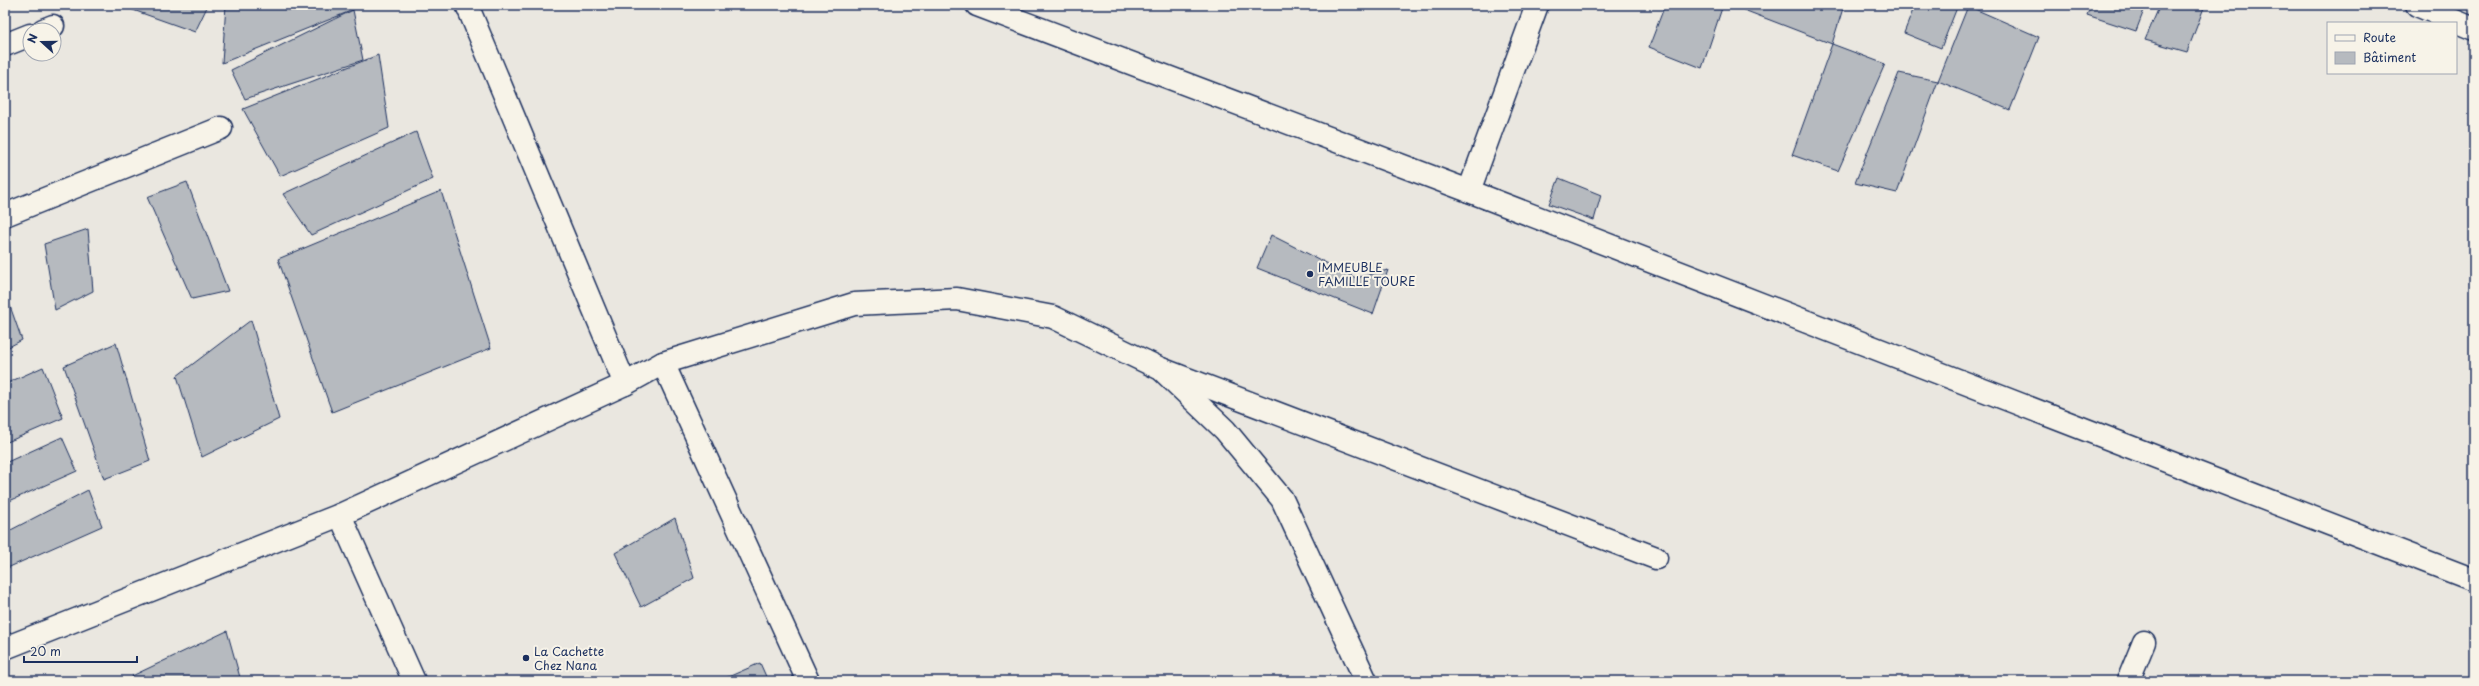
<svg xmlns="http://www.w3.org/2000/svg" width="2479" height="686" font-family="'Playpen Sans',sans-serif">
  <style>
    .building { fill: #b6babf; stroke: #1b2f5e }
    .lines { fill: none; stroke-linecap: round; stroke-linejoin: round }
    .service-casing { stroke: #1b2f5e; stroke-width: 25 }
    .minor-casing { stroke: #1b2f5e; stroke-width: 25 }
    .service { stroke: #f7f3e8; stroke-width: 22 }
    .minor { stroke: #f7f3e8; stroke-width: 22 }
    .poi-dot { fill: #1b2f5e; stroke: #f7f3e8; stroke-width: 1.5 }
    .labels { text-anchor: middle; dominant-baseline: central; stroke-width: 4; stroke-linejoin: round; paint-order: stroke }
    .poi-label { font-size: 12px; fill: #1b2f5e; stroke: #f7f3e8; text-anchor: start }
  </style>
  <rect width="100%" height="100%" fill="#eae7e0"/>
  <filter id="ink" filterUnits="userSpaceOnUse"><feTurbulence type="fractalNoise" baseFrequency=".025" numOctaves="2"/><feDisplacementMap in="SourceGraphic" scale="8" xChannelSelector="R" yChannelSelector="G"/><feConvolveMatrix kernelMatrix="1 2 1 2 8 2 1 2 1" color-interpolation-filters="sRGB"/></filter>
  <g filter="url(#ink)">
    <g class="building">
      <polygon points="119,5 208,5 195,32"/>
      <polygon points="226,5 351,5 353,10 222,63"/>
      <polygon points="1665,5 1723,5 1702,68 1649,47"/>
      <polygon points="1731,5 1844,5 1832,44"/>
      <polygon points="1915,5 1958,5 1941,48 1904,33"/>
      <polygon points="2091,5 2146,5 2136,31 2087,15"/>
      <polygon points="2160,5 2205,5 2187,52 2145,40"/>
      <polygon points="1968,6 2039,37 2010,110 1938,81"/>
      <polygon points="353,10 363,60 245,99 231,70"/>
      <polygon points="1832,44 1885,64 1838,171 1792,155"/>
      <polygon points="378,55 389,128 280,176 243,109"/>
      <polygon points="1899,73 1938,81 1897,193 1855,183"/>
      <polygon points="416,132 433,179 311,235 283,194"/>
      <polygon points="1559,178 1601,195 1594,220 1549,204"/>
      <polygon points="187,182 228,291 192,299 147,197"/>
      <polygon points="441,191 491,348 332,412 278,259"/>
      <polygon points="88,229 93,291 55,310 44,244"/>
      <polygon points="1271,235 1356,278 1388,270 1373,314 1257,268"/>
      <polygon points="5,292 22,340 5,349"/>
      <polygon points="251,320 279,419 202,457 177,376"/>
      <polygon points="116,343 150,461 104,479 64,366"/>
      <polygon points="43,367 63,418 5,443 5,384"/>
      <polygon points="62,437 77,471 5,503 5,463"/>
      <polygon points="88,490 102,526 5,569 5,533"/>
      <polygon points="675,518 694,578 641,607 615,553"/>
      <polygon points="227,631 241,681 135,681 132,676"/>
      <polygon points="760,663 768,681 719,681"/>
    </g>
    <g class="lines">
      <defs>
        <polyline id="service" points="1161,369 1656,558"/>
        <g id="minor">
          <polyline points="467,5 625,384"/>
          <polyline points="977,5 1469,191 2474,580"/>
          <polyline points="2417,5 2474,29"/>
          <polyline points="43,30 53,26"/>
          <polyline points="5,45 30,35"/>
          <polyline points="1469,191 1537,5"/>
          <polyline points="5,215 221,128"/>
          <polyline points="663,363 808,681"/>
          <polyline points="340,515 414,681"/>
          <polyline points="5,648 340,515 625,384 663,363 854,304 957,299 1053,317 1161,369 1225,430 1282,499 1366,681"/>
          <polyline points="2128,681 2144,642"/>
        </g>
      </defs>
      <use href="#service" class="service-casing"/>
      <use href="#minor" class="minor-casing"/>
      <use href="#service" class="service"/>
      <use href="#minor" class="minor"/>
    </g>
  </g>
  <g class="poi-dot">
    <circle cx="1310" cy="274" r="4"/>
    <circle cx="526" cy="658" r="4"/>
  </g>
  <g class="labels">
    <g class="poi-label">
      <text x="1318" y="267">IMMEUBLE<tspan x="1318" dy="14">FAMILLE TOURE</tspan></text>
      <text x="534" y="651">La Cachette<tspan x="534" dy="14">Chez Nana</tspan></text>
    </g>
  </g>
  <rect width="2479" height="686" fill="none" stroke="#f7f3e8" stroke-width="20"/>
  <rect x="10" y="10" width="2459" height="666" fill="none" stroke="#1b2f5e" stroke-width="1.5" filter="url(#ink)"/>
  <rect x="2327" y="22" width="130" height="52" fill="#f7f3e8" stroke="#9fa5b1"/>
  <rect x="2335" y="35" width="20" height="6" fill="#f7f3e8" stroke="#9fa5b1"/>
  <text x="2363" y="42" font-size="12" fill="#1b2f5e">Route</text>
  <rect x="2335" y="52" width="20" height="12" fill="#b6babf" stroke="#9fa5b1"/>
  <text x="2363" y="62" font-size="12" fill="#1b2f5e">Bâtiment</text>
  <g transform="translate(42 42) rotate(291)"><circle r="19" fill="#f7f3e8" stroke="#9fa5b1"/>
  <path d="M0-3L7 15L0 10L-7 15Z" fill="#1b2f5e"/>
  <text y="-6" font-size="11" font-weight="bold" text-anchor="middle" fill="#1b2f5e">N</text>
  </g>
  <path d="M24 656v6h113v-6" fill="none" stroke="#1b2f5e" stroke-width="2"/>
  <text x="30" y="656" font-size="12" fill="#1b2f5e" stroke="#f7f3e8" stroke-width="3" paint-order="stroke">20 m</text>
</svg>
